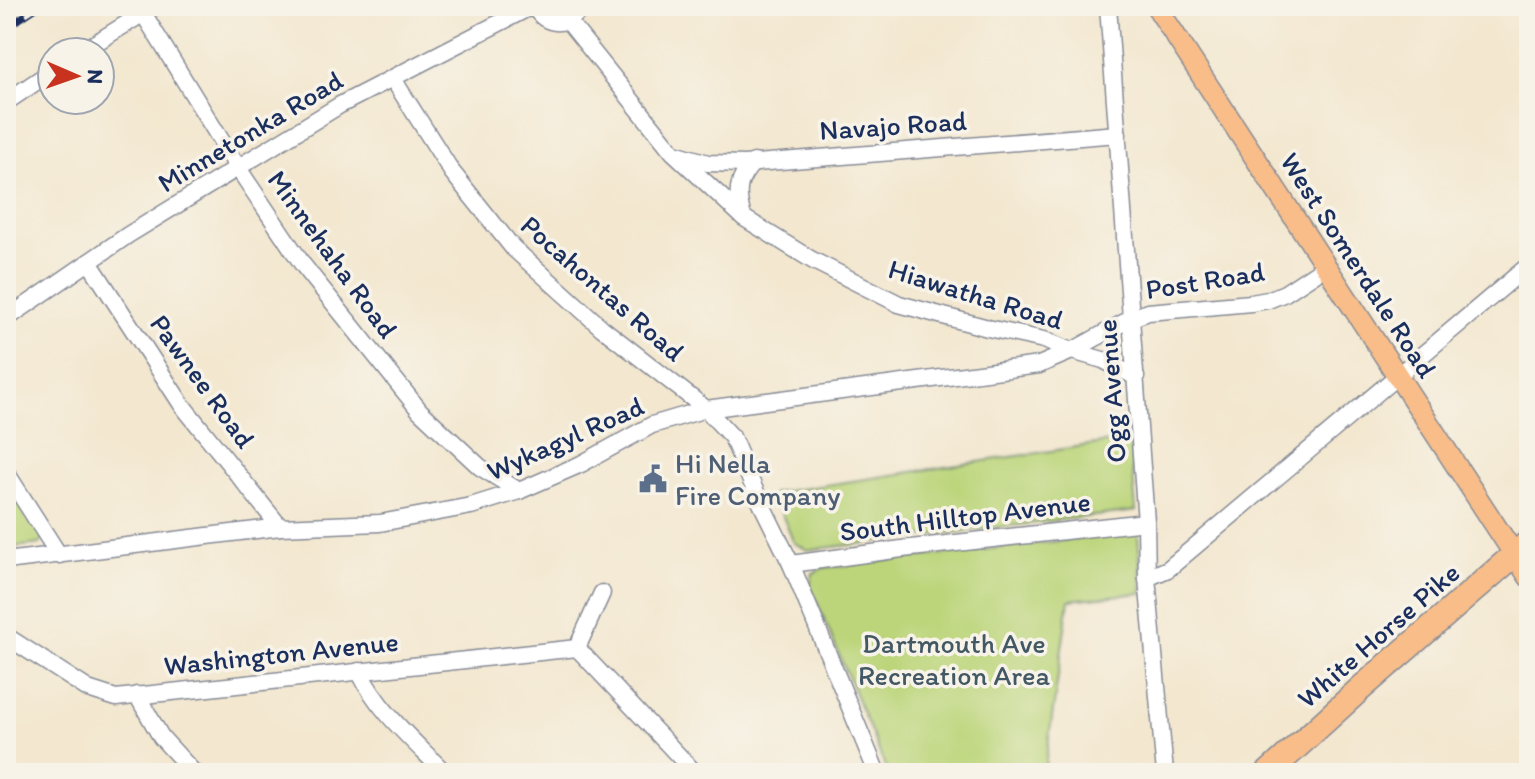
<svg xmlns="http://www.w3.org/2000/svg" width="1535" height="779" font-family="Itim,sans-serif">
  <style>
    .green { fill: #bcd57a; stroke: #6c826c; stroke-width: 2 }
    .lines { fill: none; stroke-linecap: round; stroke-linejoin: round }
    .minor-casing { stroke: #878b96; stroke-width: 19 }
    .major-casing { stroke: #878b96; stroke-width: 23 }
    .highway-casing { stroke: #878b96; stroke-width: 27 }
    .minor { stroke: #fff; stroke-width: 16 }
    .major { stroke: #f8bd89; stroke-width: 20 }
    .highway { stroke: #f8bd89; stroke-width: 24 }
    .rail-casing { stroke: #1b2f5e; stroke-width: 7 }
    .rail { stroke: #f7f3e8; stroke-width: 4; stroke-dasharray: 12; stroke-linecap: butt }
    .labels { text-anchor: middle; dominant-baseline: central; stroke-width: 7; stroke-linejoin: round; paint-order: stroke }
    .street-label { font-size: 28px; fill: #1b2f5e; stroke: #f7f3e8 }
    .service-label { font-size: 28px; fill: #4e5e75; stroke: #f7f3e8; text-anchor: start }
    .park-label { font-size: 28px; fill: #435865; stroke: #f7f3e8 }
  </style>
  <rect width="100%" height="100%" fill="#f7f3e8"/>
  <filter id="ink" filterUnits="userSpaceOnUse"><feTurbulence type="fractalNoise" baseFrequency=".0125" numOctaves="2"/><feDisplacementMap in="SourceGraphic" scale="16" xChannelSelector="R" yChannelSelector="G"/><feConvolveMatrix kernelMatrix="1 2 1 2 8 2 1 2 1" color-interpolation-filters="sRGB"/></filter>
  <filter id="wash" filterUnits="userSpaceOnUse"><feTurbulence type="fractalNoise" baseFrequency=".006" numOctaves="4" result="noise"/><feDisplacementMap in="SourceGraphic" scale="32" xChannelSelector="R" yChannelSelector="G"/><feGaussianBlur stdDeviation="1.8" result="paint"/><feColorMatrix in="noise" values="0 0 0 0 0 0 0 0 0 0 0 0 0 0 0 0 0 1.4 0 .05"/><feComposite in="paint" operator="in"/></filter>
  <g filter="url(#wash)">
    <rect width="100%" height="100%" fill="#f3e7cf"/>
    <g class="green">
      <polygon points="1130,439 1136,511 808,550 794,543 773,493"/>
      <polygon points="6,482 44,537 40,544 6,548"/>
      <polygon points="1138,532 1142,593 1069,600 1044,773 888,773 810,585 813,573 823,568"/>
    </g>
  </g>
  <g filter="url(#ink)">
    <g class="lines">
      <defs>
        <g id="minor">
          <path d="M534,6C545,28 571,27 582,6"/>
          <polyline points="1108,6 1146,522 1147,578 1165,773"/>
          <polyline points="143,13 238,168 303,265 420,411 480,467 519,491"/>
          <polyline points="568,21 673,152 744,218 812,260 899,304 988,328 1044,340 1072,351 1132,318 1148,312 1251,303 1268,300 1285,293 1326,266"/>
          <polyline points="81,52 155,6"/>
          <polyline points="393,79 452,172 513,248 602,328 706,409 732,437 757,495 791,564 877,773"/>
          <polyline points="6,102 52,71"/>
          <polyline points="678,154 708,163 744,164 1118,134"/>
          <path d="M743,217C736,193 736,180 754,162"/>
          <polyline points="89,262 182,405 280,527"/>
          <polyline points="6,319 128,235 340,105 532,6"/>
          <polyline points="6,472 59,555"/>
          <polyline points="6,561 280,527 380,523 471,506 519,491 581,464 652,425 706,409 1039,365 1072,351 1103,360 1136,377"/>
          <polyline points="791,564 902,549 1146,522"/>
          <polyline points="1147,578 1168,569 1529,265"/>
          <polyline points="6,636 88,689 116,698 577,648"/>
          <polyline points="577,648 695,773"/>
          <polyline points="577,648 602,593"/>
          <path d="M359,671C378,711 414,741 445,773"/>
          <polyline points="137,695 161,737 194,773"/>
        </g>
        <polyline id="major" points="1156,6 1529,577"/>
        <polyline id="highway" points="1268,773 1359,690 1529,542"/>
      </defs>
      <use href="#minor" class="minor-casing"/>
      <use href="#major" class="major-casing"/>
      <use href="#highway" class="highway-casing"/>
      <use href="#minor" class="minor"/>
      <use href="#major" class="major"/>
      <use href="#highway" class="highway"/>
      <defs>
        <polyline id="rail" points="6,28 39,6"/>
      </defs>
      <use href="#rail" class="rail-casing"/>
      <use href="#rail" class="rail"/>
    </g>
  </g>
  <defs>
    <symbol id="civic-bare" viewBox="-9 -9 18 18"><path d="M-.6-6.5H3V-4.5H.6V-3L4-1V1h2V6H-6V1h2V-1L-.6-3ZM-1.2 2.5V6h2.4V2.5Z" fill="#5c6f8a" stroke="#f7f3e8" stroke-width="2.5" paint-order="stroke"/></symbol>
  </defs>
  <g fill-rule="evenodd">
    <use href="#civic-bare" x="633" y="459" width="40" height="40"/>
  </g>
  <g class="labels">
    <g class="street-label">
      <text transform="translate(893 125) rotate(-4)">Navajo Road</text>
      <text transform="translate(250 131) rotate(-31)">Minnetonka Road</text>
      <text transform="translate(333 254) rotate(54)">Minnehaha Road</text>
      <text transform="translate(1359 265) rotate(57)">West Somerdale Road</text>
      <text transform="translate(1205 280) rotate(-9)">Post Road</text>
      <text transform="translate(603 288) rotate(41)">Pocahontas Road</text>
      <text transform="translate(976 294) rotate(17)">Hiawatha Road</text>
      <text transform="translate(203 381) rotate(54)">Pawnee Road</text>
      <text transform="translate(1111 391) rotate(-94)">Ogg Avenue</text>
      <text transform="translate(565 438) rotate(-24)">Wykagyl Road</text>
      <text transform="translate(965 516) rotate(-7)">South Hilltop Avenue</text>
      <text transform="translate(1378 635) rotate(-41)">White Horse Pike</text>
      <text transform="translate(281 653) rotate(-6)">Washington Avenue</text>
    </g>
    <g class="service-label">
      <text x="675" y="463">Hi Nella<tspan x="675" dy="32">Fire Company</tspan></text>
    </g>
    <g class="park-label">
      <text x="954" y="643">Dartmouth Ave<tspan x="954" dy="32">Recreation Area</tspan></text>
    </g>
  </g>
  <rect width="1535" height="779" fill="none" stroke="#f7f3e8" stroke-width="32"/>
  <g transform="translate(76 76) rotate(92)"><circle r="38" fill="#f7f3e8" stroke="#9fa5b1" stroke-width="2"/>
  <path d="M0-6L14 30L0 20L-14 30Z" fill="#c8321e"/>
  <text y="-12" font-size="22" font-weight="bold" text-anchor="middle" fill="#1b2f5e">N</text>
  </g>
</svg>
